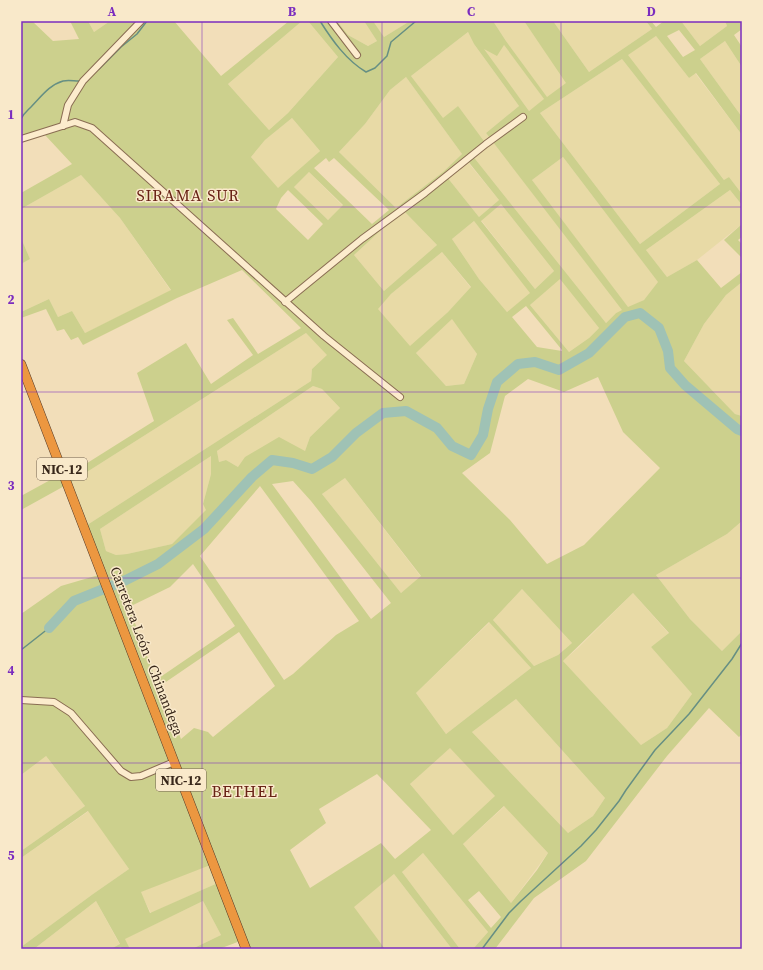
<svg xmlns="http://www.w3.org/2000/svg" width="763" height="970" font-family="'Source Serif 4',serif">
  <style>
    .farmland { fill: #e8daa6 }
    .green { fill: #ccd08d; fill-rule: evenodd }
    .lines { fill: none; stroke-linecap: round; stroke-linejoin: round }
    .stream { stroke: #668f83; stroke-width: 1.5 }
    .river { stroke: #9fc2b5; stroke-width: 10 }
    .minor-casing { stroke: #8a6d53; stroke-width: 8 }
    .highway-casing { stroke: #563b28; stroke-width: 10 }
    .minor { stroke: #fceccd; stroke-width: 6 }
    .highway { stroke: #ec9740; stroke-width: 9 }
    .grid { fill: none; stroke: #7b2cbf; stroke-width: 1; stroke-opacity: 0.55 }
    .labels { text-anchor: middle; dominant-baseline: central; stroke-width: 3; stroke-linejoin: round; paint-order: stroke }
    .shield { fill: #f9e9ca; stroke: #71604e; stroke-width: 1 }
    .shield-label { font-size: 13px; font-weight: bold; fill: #372619 }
    .street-label { font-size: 14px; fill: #372619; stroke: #f9e9ca }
    .quarter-label { font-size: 16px; letter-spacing: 1px; fill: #682215; stroke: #f9e9ca }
    .neatline { fill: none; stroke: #7b2cbf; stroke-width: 1.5 }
    .grid-label { font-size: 13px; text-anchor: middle; font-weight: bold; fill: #7b2cbf }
  </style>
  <rect width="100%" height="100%" fill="#f2deb9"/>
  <g class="farmland">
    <polygon points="88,21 110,21 94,32"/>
    <polygon points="302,21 308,21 338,57 288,113 269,130 228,84"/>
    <polygon points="337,21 364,21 377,41 368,46 348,35"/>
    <polygon points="373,21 410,21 384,37"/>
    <polygon points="493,21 524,21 567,83 547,98 506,41"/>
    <polygon points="553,21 646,21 652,29 589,72"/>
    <polygon points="681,21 725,21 727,26 700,46"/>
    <polygon points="468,32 474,44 519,106 486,133 623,310 616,313 606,323 472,155 458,106 443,119 411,76"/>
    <polygon points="656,36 689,78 695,73 742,135 742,194 729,177 725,181 627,55"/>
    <polygon points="725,41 742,67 742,117 700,59"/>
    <polygon points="504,45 545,100 529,111 483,49"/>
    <polygon points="622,59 720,184 640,244 540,113"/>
    <polygon points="406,77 462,154 443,172 396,208 339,152 365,124 390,90"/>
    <polygon points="292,118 320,151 278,189 251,157 265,140"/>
    <polygon points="563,157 659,283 644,300 628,308 532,180"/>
    <polygon points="466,160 499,200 479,217 447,177"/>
    <polygon points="309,172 343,206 328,220 294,187"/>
    <polygon points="81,175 120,218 171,291 85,333 72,311 58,317 49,299 21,312 21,264 30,259 21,238 21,209"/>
    <polygon points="730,190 742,205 742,224 697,260 667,277 646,250"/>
    <polygon points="501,204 554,271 535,289 481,220"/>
    <polygon points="403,210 437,245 384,291 354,255"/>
    <polygon points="474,221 531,293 507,312 479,279 452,239"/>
    <polygon points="442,252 471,288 448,312 410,347 377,309 391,294"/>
    <polygon points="560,278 599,328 589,338 569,352 530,305"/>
    <polygon points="742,282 742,416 735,414 684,361 704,324 726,295"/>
    <polygon points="452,318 477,354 464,384 446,386 416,353"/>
    <polygon points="306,333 328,355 312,369 311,381 84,527 68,484"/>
    <polygon points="313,386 322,389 340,408 310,437 305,451 238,467 226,460 219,462 217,451"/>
    <polygon points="211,456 211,474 203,504 207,510 172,544 127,554 116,555 106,551 100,529"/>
    <polygon points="345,478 421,577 401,593 322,494"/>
    <polygon points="742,521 742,631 722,651 690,619 656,575 727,534"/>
    <polygon points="522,589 572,643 558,655 534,666 493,620"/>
    <polygon points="633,593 669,634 651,647 692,694 667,728 641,745 563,661 578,648"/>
    <polygon points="490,622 531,668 446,734 416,693"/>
    <polygon points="516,699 605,798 593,816 568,833 472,732"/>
    <polygon points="450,747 496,797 453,835 410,784"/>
    <polygon points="45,755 85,806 21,851 21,775"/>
    <polygon points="505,806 548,853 511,903 463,844"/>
    <polygon points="89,811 129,869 93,894 21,947 21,858"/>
    <polygon points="423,853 488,932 473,949 460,949 402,872"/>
    <polygon points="213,863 220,882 151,913 140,892"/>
    <polygon points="394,874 452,949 385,949 353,907"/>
    <polygon points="96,901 120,945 111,949 34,949"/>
    <polygon points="203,901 221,935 192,949 130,949 124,939"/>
  </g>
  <g class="green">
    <path d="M24,21H32L53,41L79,39L70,21H88L94,32L110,21H174L221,76L289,21H302L228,84L269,130L288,113L338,57L308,21H337L348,35L368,46L377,41L364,21H373L384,37L410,21H493L506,41L547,97L566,83L524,21H553L589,72L652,29L646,21H651L656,27L664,21H681L700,46L727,26L725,21H742V29L734,35L742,47V67L725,41L700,59L742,117V135L696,73L689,78L656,36L628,55L724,180L729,177L742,194V205L730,190L646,250L667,277L697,260L721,288L742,272V282L726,295L704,324L684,361L735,414L742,416V521L727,534L656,575L690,619L722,651L742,631V734L739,737L709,708L667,756L586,861L534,898L495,949H473L488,932L423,853L402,872L460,949H452L394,874L354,907L385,949H246L243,940L219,949H192L221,935L203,901L125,939L130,949H122L121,947L116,949H111L120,944L96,901L34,949H21V947L93,894L129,869L88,811L21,858V851L85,806L46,756L21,775V614L61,586L102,574L84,527L311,381L312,369L327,355L306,333L68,484L21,510V496L63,473L65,477L154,421L137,373L186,343L211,384L253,355L227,320L233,318L258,354L301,328L242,270L177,298L83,345L78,337L71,340L64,329L57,331L46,309L21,318V312L49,299L58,317L72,311L85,333L171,290L120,218L81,175L21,209V193L72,164L45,135L21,141V23ZM679,30L695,50L683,57L667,36ZM468,32L474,44L519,106L486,133L622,310L616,313L606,323L472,155L486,144L458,106L443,118L411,76ZM504,45L544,99L529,111L484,49L497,56ZM622,59L720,184L640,244L540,113ZM406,77L462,154L443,172L396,208L339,152L365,124L390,90ZM292,118L320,151L278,188L251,157L265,140ZM563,157L658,282L644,300L628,307L532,180ZM326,158L329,162L334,158L389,210L372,224L314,168ZM467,160L499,200L479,217L447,177ZM309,172L343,205L328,220L294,187ZM288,190L323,224L308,240L276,209L281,198ZM501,204L554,271L535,289L481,221ZM403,210L437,245L384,291L354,255ZM474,221L530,293L507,312L479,279L452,239ZM442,252L471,287L448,312L410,346L378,309L391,294ZM560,279L599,328L589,338L569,352L530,305ZM526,306L562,350V351L537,347L512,317ZM452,319L477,354L464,384L446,386L416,353ZM598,377L623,432L660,468L584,545L547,564L510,520L462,473L490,453L505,396L528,379L564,392ZM313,386L322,389L340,408L310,437L305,451L279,437L245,457L238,467L226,460L219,462L217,451ZM211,456V474L203,504L206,510L172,544L127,554L116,555L106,551L100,529ZM345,478L421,576L401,593L322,494ZM293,481L311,501L391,603L371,619L272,484ZM260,486L359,621L336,635L293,674L284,680L200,556ZM193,564L235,626L156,680L129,607L170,587ZM522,589L572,643L558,655L534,666L493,620ZM633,593L669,633L651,647L692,694L667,728L641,745L563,661ZM489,622L531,668L446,734L416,693ZM239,632L275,686L213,737L208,732L194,728L181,739L160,686ZM516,699L605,798L593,816L568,833L472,732ZM450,748L495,796L453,835L410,784ZM377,774L431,830L395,859L381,843L310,888L290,850L326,823L319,809ZM504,806L548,853L537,870L511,903L463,844ZM213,864L220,882L150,913L141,892ZM479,891L501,917L491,928L468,900Z"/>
    <polygon points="742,224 742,237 738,240 742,244 742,258 724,240"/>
    <polygon points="21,238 30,259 21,264"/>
  </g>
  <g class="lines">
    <g class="stream">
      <path d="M320,21C332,40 346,60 366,72L375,68L387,56L391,42L416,21"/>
      <polyline points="99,69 121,47 137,34 147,21"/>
      <path d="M21,119C24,113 27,111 31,107C41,97 49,85 63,81C68,80 74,81 79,81"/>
      <polyline points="21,650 49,628"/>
      <polyline points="482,949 509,913 521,901 581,846 596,830 619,801 626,790 655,750 689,714 732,659 742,643"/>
    </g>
    <polyline class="river" points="49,628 74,601 126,580 158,564 204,529 252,477 272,460 293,463 312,469 332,457 356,433 383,413 406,411 437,428 452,446 471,455 483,435 488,409 497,382 518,364 535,362 559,370 589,353 625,317 640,313 659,328 668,351 670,368 685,385 737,429 742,431"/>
    <defs>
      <g id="minor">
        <polyline points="331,21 357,55"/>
        <polyline points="63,126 68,105 83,81 141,21"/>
        <polyline points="21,139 75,122 92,128 324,336 400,397"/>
        <polyline points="285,302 362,239 425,193 486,144 523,117"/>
        <polyline points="21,700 54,702 71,713 121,771 131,777 141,776 174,762"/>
      </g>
      <polyline id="highway" points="21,364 246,949"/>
    </defs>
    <use href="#minor" class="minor-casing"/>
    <use href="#highway" class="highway-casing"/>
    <use href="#minor" class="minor"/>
    <use href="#highway" class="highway"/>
  </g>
  <path class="grid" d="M202,21V949M382,21V949M561,21V949M21,207H742M21,392H742M21,578H742M21,763H742"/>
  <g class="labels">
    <g class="shield">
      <rect x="37" y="458" width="50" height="22" rx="3"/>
      <rect x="156" y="769" width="50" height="22" rx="3"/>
    </g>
    <g class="shield-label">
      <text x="62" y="469">NIC-12</text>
      <text x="181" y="780">NIC-12</text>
    </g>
    <g class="street-label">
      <text transform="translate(147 651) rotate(69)">Carretera León - Chinandega</text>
    </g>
    <g class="quarter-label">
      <text x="188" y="195">SIRAMA SUR</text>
      <text x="245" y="791">BETHEL</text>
    </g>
  </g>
  <rect width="763" height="970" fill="none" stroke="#f9e9ca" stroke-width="44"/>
  <rect x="22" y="22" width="719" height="926" class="neatline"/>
  <g class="grid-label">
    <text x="112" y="16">A</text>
    <text x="292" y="16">B</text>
    <text x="471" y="16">C</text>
    <text x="651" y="16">D</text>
    <text x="11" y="119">1</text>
    <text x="11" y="304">2</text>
    <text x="11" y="490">3</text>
    <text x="11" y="675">4</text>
    <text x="11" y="860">5</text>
  </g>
</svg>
